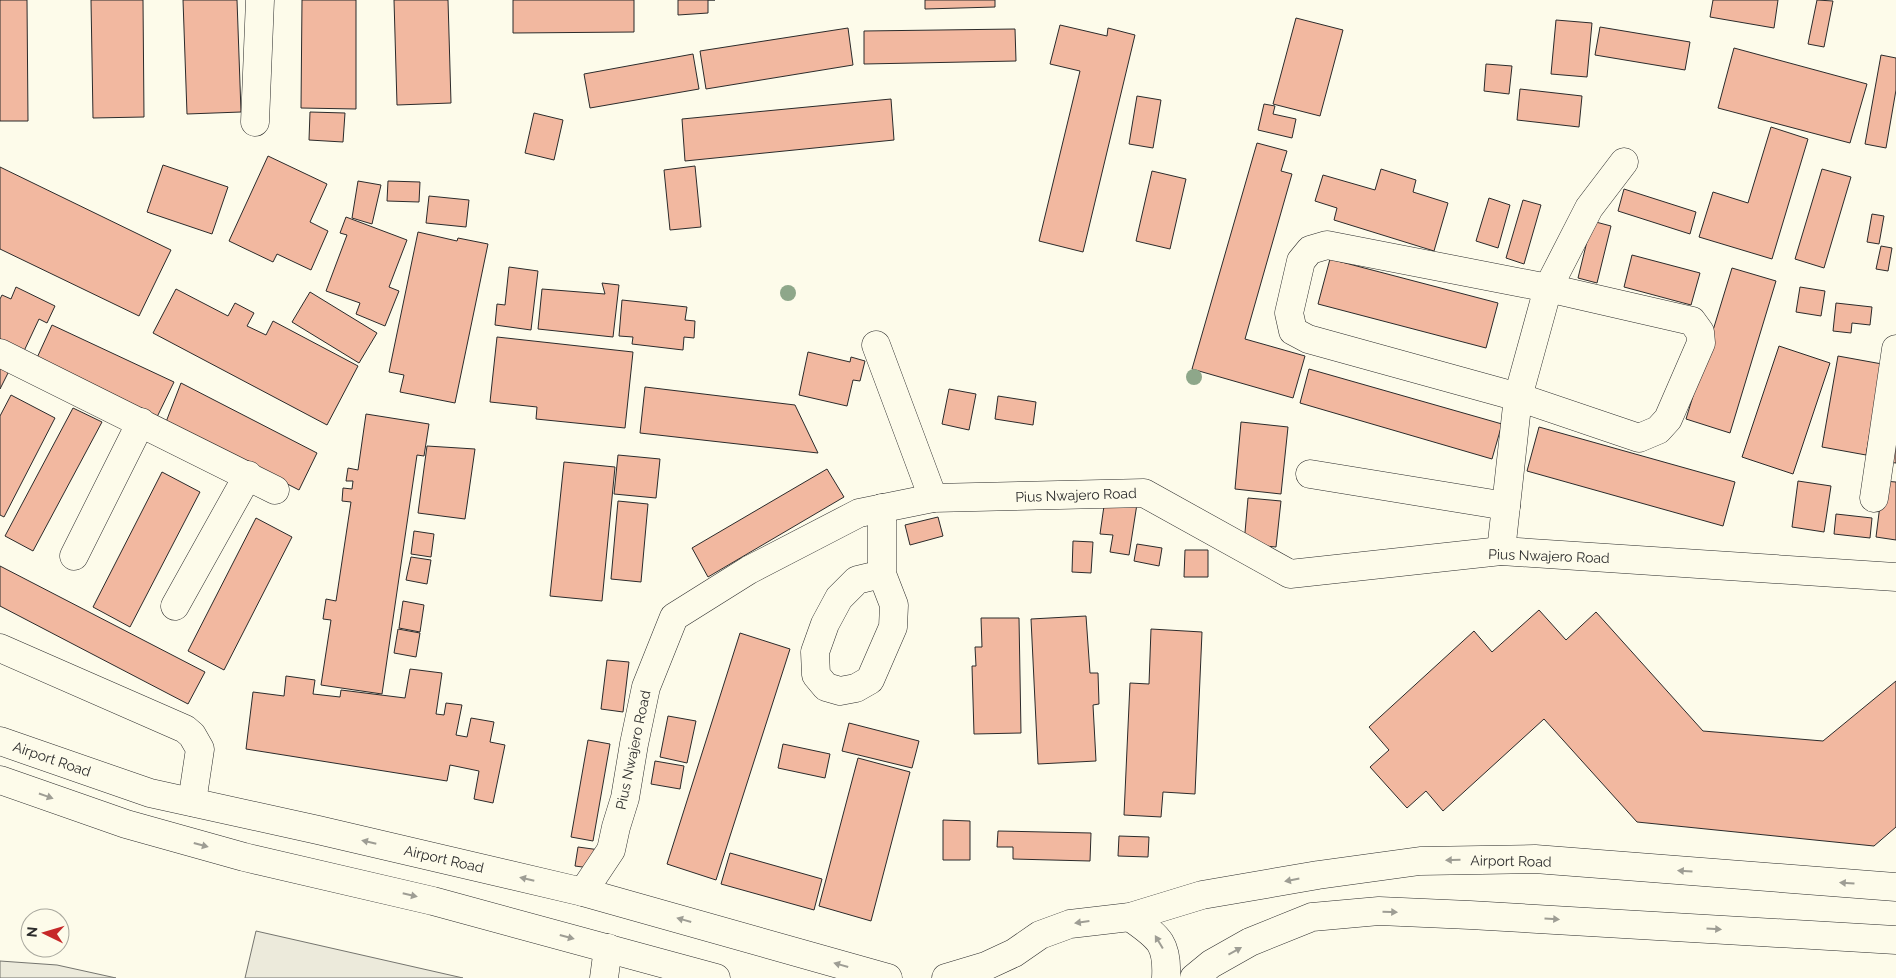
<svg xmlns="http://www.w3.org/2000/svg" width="1896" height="978" font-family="Raleway,sans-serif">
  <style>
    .parking { fill: #eceadb; stroke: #74746e }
    .building { fill: #f2b8a0; stroke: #2b2b2b }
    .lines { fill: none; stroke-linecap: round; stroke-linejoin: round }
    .minor-casing { stroke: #2b2b2b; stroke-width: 29 }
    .major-casing { stroke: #2b2b2b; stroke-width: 29 }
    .minor { stroke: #fdfbea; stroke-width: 28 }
    .major { stroke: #fdfbea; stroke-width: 28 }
    .tree { fill: #8ea78a }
    .oneway { fill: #9e9d94 }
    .labels { text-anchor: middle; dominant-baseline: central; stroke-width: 4; stroke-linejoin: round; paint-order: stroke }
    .street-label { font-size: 14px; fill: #2b2b2b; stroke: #fdfbea }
  </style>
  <rect width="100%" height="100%" fill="#fdfbea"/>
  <g class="parking">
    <polygon points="256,931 463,978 245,978"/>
    <polygon points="0,961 57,965 116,978 0,978"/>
  </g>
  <g class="building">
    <polygon points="0,0 27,0 28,121 0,121"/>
    <polygon points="91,0 143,0 144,117 93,118"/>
    <polygon points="183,0 237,0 241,112 187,114"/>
    <polygon points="302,0 356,0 356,109 301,108"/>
    <polygon points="394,0 448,0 451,103 397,105"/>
    <polygon points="513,0 634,0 634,32 513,33"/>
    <polygon points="678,0 715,0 708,0 708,13 678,15"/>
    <polygon points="925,0 995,0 995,7 925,9"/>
    <polygon points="1713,0 1778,0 1774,28 1710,17"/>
    <polygon points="1817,0 1833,1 1824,47 1808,44"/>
    <polygon points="1296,18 1343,30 1320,116 1273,104"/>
    <polygon points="1556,20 1592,23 1587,77 1551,74"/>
    <polygon points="1060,25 1107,36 1108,28 1135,35 1083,252 1039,241 1080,71 1050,64"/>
    <polygon points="1600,27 1690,42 1685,70 1595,55"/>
    <polygon points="848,28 853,65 706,89 700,51"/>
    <polygon points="1015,29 1016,61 864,64 864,31"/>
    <polygon points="1734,48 1867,84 1850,143 1718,108"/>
    <polygon points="693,54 699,89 590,108 584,74"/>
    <polygon points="1881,55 1896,58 1896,90 1886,148 1865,144"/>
    <polygon points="1486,64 1512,66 1509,94 1484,91"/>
    <polygon points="1520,89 1582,96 1579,127 1517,120"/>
    <polygon points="1137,96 1161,100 1153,148 1129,144"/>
    <polygon points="891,99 894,140 685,161 682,119"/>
    <polygon points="1264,104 1275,106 1273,114 1296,119 1292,138 1258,130"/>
    <polygon points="310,112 345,113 343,142 309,140"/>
    <polygon points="534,113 563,120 554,160 525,153"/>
    <polygon points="1771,127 1808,139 1772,259 1699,237 1713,192 1748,203"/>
    <polygon points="1257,143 1287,151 1281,171 1292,174 1245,339 1305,356 1293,398 1192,369"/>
    <polygon points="268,156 327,184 310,222 328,231 311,270 277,254 273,262 229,241"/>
    <polygon points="163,165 228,187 212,234 147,212"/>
    <polygon points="695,166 701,227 670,230 664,170"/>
    <polygon points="0,167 171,250 139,316 0,249"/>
    <polygon points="1381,169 1416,180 1413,192 1448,203 1434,251 1334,220 1337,208 1315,201 1323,175 1375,190"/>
    <polygon points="1822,169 1851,177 1824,268 1795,259"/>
    <polygon points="1152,171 1186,179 1170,249 1136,241"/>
    <polygon points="358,181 381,185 372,224 352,218"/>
    <polygon points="388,181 420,182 419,202 387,201"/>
    <polygon points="1624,189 1696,212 1690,234 1618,211"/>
    <polygon points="429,196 469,200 466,227 426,223"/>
    <polygon points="1489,198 1510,205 1498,248 1476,241"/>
    <polygon points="1523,200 1541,205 1524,264 1506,258"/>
    <polygon points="1872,214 1884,216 1879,244 1867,242"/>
    <polygon points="346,217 407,240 389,287 399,291 385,326 356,314 360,303 326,291 347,235 340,233"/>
    <polygon points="1592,221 1611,226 1597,283 1578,278"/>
    <polygon points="418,232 457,241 458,238 488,244 455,403 400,392 404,375 389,372"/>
    <polygon points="1881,246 1892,248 1888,271 1876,269"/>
    <polygon points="1632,255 1700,273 1691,305 1624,287"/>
    <polygon points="1330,259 1498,303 1486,348 1318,304"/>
    <polygon points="509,267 538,271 531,330 495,325 497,304 505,305"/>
    <polygon points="1732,268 1776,281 1730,433 1686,419"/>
    <polygon points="602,283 619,285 613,337 538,329 542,289 605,294"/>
    <polygon points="16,287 55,306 47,323 39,319 24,351 0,339 0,299 2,295 11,299"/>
    <polygon points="1800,287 1825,291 1821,316 1796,312"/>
    <polygon points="176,289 228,316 235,303 254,313 247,326 266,335 273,321 358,366 327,425 153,333"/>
    <polygon points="310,292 377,333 359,363 292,322"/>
    <polygon points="622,300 687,307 685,320 695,321 694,338 684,337 683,350 632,344 633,337 619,336"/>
    <polygon points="1836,303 1872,307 1870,325 1852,323 1851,333 1833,331"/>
    <polygon points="52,325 174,382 157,417 36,360"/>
    <polygon points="497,337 633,352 625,428 536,419 537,407 490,402"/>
    <polygon points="1779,346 1830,363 1793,474 1742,457"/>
    <polygon points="808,352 850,362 851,357 865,361 860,381 853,380 847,406 799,395"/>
    <polygon points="1838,356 1882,364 1866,455 1822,447"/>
    <polygon points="0,366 9,371 0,389"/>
    <polygon points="1309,369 1502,424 1492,459 1300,403"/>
    <polygon points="181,383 317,453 299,490 166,422"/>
    <polygon points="645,387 795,405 818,453 640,433"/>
    <polygon points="949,389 976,394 969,430 942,424"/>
    <polygon points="11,395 55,418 4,517 0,515 0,416"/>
    <polygon points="998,396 1036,402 1033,425 995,419"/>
    <polygon points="73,408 102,422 33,551 5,536"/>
    <polygon points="366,414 429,424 424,456 417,455 382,694 321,685 331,620 323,619 326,599 336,601 351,502 342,501 343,488 352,489 353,481 346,481 348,468 358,470"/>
    <polygon points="1241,422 1288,427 1281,494 1235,489"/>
    <polygon points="1539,427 1735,482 1723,526 1527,471"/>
    <polygon points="1889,444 1896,445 1896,463 1887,462"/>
    <polygon points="427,446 475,449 465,519 418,513"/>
    <polygon points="618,455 660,459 656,498 614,494"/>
    <polygon points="564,462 615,467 602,601 550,596"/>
    <polygon points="827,469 844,497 708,577 692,548"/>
    <polygon points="162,472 200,492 130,627 93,607"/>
    <polygon points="1798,481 1831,486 1824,532 1792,527"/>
    <polygon points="1883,481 1896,482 1896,540 1876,537"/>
    <polygon points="1248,498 1281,501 1276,547 1244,544"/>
    <polygon points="1105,499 1137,504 1129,555 1110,552 1113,535 1100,534"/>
    <polygon points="618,501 648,504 641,582 611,579"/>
    <polygon points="1836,514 1872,518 1870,538 1834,534"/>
    <polygon points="938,517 943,536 910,545 905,525"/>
    <polygon points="256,518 292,537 224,670 188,651"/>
    <polygon points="414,531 434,534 431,557 411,554"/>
    <polygon points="1073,541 1093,542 1091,573 1072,572"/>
    <polygon points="1137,544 1162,548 1159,566 1134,561"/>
    <polygon points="1185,550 1208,550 1208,577 1184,577"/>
    <polygon points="411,557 431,560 427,584 406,580"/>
    <polygon points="0,566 205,672 188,704 0,606"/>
    <polygon points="403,601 424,605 420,632 399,628"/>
    <polygon points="1539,610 1566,640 1596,612 1703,731 1823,741 1896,681 1896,827 1874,846 1637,822 1544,719 1443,811 1426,791 1407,808 1370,767 1389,750 1369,727 1474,631 1492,652"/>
    <polygon points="1086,616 1090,673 1098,673 1099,704 1093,705 1096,761 1038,764 1031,619"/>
    <polygon points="981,618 1019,618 1021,733 974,734 972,666 976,666 975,647 982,647"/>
    <polygon points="398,629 420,633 416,657 394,653"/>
    <polygon points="1151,629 1202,632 1195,794 1163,792 1161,817 1124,815 1130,683 1149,684"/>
    <polygon points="740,633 790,649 716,880 667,864"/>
    <polygon points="607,660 629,662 623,712 601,709"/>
    <polygon points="410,669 442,673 436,714 444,715 446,703 462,705 456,735 467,737 471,718 494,722 490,742 505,745 493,803 474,799 479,771 450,765 447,781 246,749 253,692 284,696 286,676 315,680 313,694 340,697 341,690 405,698"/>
    <polygon points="668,716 696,721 687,763 660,757"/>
    <polygon points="849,723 919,741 912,768 842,751"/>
    <polygon points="588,740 610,744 593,841 571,837"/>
    <polygon points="783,744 830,754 825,778 778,768"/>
    <polygon points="858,758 910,772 871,921 819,906"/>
    <polygon points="655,761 684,766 680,789 651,784"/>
    <polygon points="943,820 970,821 970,860 943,860"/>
    <polygon points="998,831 1091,833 1090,861 1013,859 1013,847 997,847"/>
    <polygon points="1119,836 1149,837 1148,857 1118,856"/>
    <polygon points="578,847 600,850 597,869 575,866"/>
    <polygon points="730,853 822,879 814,910 721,884"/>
  </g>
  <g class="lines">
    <defs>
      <g id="minor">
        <polyline points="255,122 260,0"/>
        <polygon points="1327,245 1548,288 1692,321 1700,332 1701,343 1668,419 1658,430 1639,438 1518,397 1308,339 1293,331 1289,313 1301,261 1310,250"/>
        <polyline points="876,345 933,498"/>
        <polyline points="0,353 275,490"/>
        <polyline points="1310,474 1506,506"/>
        <polyline points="1874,498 1896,349"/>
        <polyline points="1501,551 1518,397 1548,288 1589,208 1624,162"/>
        <polyline points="74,556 141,422"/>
        <polyline points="882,574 857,580 839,598 825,624 815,652 816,675 826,687 840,691 856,688 870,680 893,627 894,605 882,574 882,508"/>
        <polyline points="175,606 248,475"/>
        <polyline points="0,648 185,729 192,735 200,749 192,802"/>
        <polyline points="583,892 611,850 616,827 625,798 634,744 646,687 674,617 749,570 859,513 933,498 1144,493 1290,574 1501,551 1896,577"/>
        <polyline points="604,978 608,948"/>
      </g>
      <g id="major">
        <polyline points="0,741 150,793 318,830 583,892 888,978"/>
        <polyline points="0,780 126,824 244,857 433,901 716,978"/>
        <path d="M1130,917C1158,937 1168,942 1166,978"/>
        <polyline points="946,978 986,966 1014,953 1040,935 1070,924 1130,917 1202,895 1318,875 1420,861 1535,859 1896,887"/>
        <polyline points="1194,978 1211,964 1250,942 1312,917 1379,911 1470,915 1896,940"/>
      </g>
    </defs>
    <use href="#minor" class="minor-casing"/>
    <use href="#major" class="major-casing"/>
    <use href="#minor" class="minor"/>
    <use href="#major" class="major"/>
  </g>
  <g class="tree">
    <circle cx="788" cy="293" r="8"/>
    <circle cx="1194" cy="377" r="8"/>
  </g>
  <defs><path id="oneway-solid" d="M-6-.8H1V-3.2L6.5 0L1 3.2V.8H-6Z" transform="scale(1.25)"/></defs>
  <g class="oneway">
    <use href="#oneway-solid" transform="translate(46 796) rotate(19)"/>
    <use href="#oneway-solid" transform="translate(369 842) rotate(-167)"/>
    <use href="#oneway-solid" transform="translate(201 845) rotate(15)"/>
    <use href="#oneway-solid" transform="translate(1453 860) rotate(179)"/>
    <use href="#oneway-solid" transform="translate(1685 871) rotate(-176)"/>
    <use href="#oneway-solid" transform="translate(527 879) rotate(-167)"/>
    <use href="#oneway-solid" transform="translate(1292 880) rotate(169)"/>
    <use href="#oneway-solid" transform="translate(1847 883) rotate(-176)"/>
    <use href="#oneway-solid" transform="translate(410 895) rotate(13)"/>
    <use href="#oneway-solid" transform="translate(1390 912) rotate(2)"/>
    <use href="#oneway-solid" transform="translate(1552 919) rotate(3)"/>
    <use href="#oneway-solid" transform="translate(684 920) rotate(-164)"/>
    <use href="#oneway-solid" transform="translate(1082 922) rotate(172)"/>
    <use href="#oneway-solid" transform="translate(1714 929) rotate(3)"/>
    <use href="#oneway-solid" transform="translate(567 937) rotate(15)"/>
    <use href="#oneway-solid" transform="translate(1159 942) rotate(-121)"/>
    <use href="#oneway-solid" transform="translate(1235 951) rotate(-29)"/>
    <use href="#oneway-solid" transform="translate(841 965) rotate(-164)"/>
  </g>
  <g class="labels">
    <g class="street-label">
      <text transform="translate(1076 495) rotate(-2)">Pius Nwajero Road</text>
      <text transform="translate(1549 556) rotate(2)">Pius Nwajero Road</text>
      <text transform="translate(633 750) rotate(-78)">Pius Nwajero Road</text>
      <text transform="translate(52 759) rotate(19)">Airport Road</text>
      <text transform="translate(444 859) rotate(13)">Airport Road</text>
      <text transform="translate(1511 861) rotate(1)">Airport Road</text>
    </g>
  </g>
  <g transform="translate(45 933) rotate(275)"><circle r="24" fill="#fdfbea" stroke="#a9a89e"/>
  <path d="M0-4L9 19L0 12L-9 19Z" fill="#c62828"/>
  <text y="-8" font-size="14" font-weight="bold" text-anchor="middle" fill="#2b2b2b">N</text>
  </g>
</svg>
